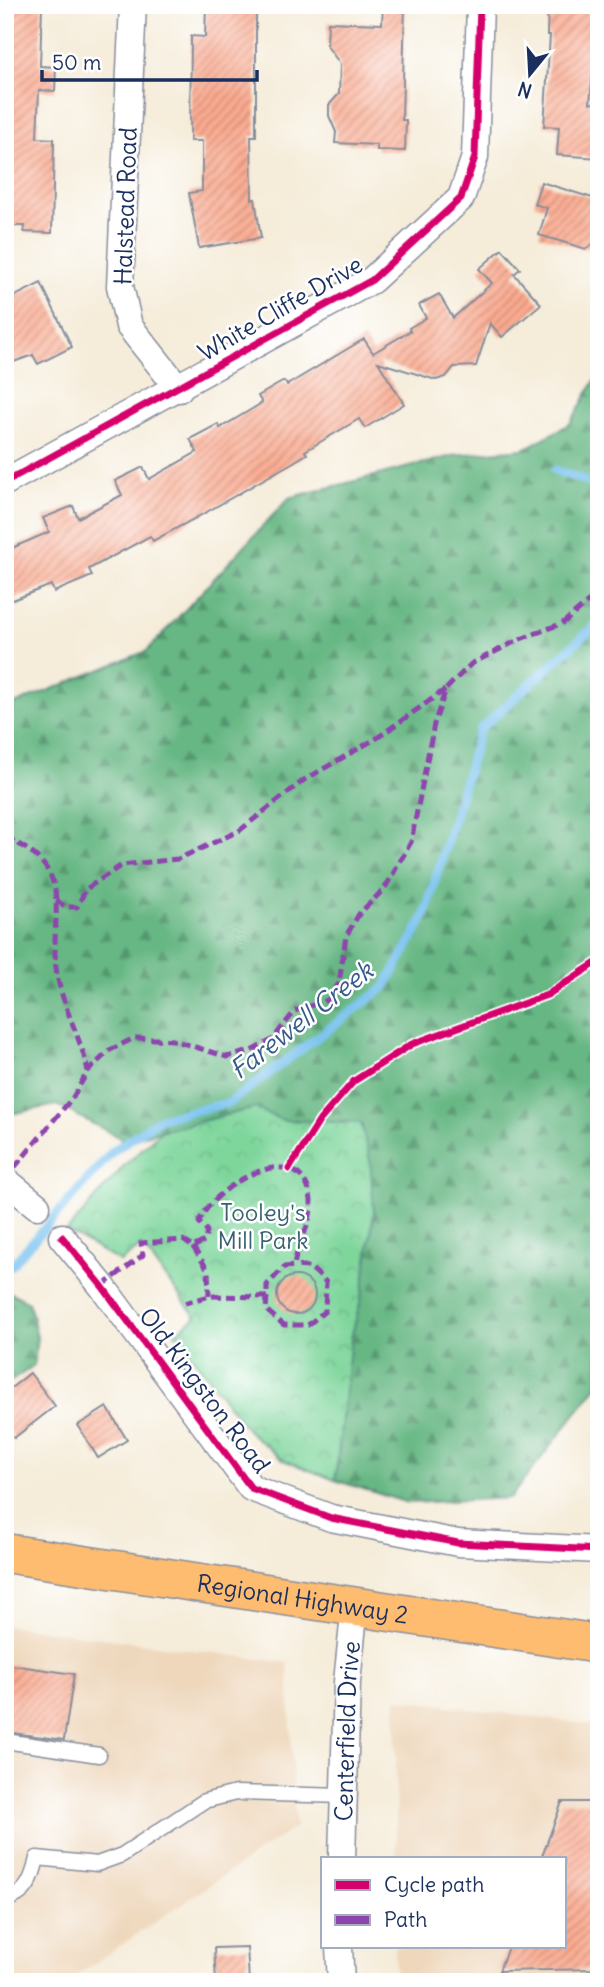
<svg xmlns="http://www.w3.org/2000/svg" width="604" height="1987" font-family="Delius,sans-serif">
  <style>
    .built { fill: #eed7bb }
    .forest { fill: url(#forest-firs); stroke: #407370; stroke-width: 2 }
    .park { fill: url(#park-crowns); stroke: #4c827c; stroke-width: 2 }
    .lines { fill: none; stroke-linecap: round; stroke-linejoin: round }
    .stream { stroke: #75c0ef; stroke-width: 9 }
    .building { fill: url(#building-hatch) }
    .lane-casing { stroke: #888e9c; stroke-width: 17 }
    .street-casing { stroke: #888e9c; stroke-width: 29 }
    .primary-casing { stroke: #888e9c; stroke-width: 41 }
    .lane { stroke: #fff; stroke-width: 14 }
    .street { stroke: #fff; stroke-width: 26 }
    .primary { stroke: #febc70; stroke-width: 38 }
    .quiet { stroke: #8e44ad; stroke-width: 5; stroke-dasharray: 10 5; stroke-linecap: butt }
    .cycleway-casing { stroke: #fff; stroke-width: 11 }
    .cycleway { stroke: #d6006c; stroke-width: 7 }
    .labels { text-anchor: middle; dominant-baseline: central; stroke-width: 5; stroke-linejoin: round; paint-order: stroke }
    .street-label { font-size: 24px; fill: #1b2f5e; stroke: #fff }
    .park-label { font-size: 24px; fill: #396170; stroke: #fff }
    .water-label { font-size: 26px; font-style: italic; fill: #365a8a; stroke: #fff }
  </style>
  <defs>
    <pattern id="forest-firs" width="22" height="20" patternUnits="userSpaceOnUse" patternTransform="scale(1.75)"><rect width="22" height="20" fill="#66b783"/><path d="M5 1l3.5 6h-7zM16 11l3.5 6h-7z" fill="#53956e"/></pattern>
    <pattern id="park-crowns" width="20" height="18" patternUnits="userSpaceOnUse" patternTransform="scale(1.75)"><rect width="20" height="18" fill="#7ed69b"/><path d="M2 6a3 3 0 1 1 6 0M12 15a3 3 0 1 1 6 0" fill="none" stroke="#6cb888"/></pattern>
    <pattern id="building-hatch" width="6" height="6" patternUnits="userSpaceOnUse" patternTransform="scale(1.75)"><rect width="6" height="6" fill="#fbaa8f"/><path d="M-1 1l2-2M0 6l6-6M5 7l2-2" fill="none" stroke="#ca8b78"/></pattern>
  </defs>
  <rect width="100%" height="100%" fill="#fff"/>
  <filter id="ink" filterUnits="userSpaceOnUse"><feTurbulence type="fractalNoise" baseFrequency=".0143" numOctaves="2"/><feDisplacementMap in="SourceGraphic" scale="14" xChannelSelector="R" yChannelSelector="G"/><feConvolveMatrix kernelMatrix="1 2 1 2 8 2 1 2 1" color-interpolation-filters="sRGB"/></filter>
  <filter id="wash" filterUnits="userSpaceOnUse"><feTurbulence type="fractalNoise" baseFrequency=".00686" numOctaves="4" result="noise"/><feDisplacementMap in="SourceGraphic" scale="28" xChannelSelector="R" yChannelSelector="G"/><feGaussianBlur stdDeviation="1.57" result="paint"/><feColorMatrix in="noise" values="0 0 0 0 0 0 0 0 0 0 0 0 0 0 0 0 0 1.4 0 .05"/><feComposite in="paint" operator="in"/></filter>
  <g filter="url(#wash)">
    <rect width="100%" height="100%" fill="#f5ecd9"/>
    <g class="built">
      <polygon points="5,1625 288,1663 295,1827 67,1982 5,1982"/>
      <polygon points="396,1699 599,1726 599,1982 395,1982 395,1947 564,1947 564,1859 396,1859"/>
    </g>
    <g class="forest">
      <polygon points="599,373 599,1384 510,1498 408,1503 335,1480 351,1338 362,1295 374,1212 361,1123 282,1120 255,1108 124,1140 57,1105 5,1115 5,708 147,651 289,498 456,455 524,449 570,424"/>
      <polygon points="5,1290 29,1302 37,1337 34,1365 5,1386"/>
    </g>
    <polygon class="park" points="255,1108 282,1120 361,1123 370,1160 374,1212 362,1295 351,1338 335,1480 283,1460 248,1431 175,1333 196,1317 142,1246 120,1262 67,1231 123,1167 161,1131"/>
    <g class="lines">
      <g class="stream">
        <polyline points="555,470 599,486"/>
        <polyline points="5,1265 11,1266 113,1151 161,1118 229,1103 385,987 424,918 480,729 599,622"/>
      </g>
    </g>
    <g id="blocks">
      <g class="building">
        <polygon points="5,5 42,5 40,66 56,67 55,91 39,90 37,138 54,139 52,233 24,232 25,226 5,226"/>
        <polygon points="206,5 256,5 256,136 251,136 252,199 255,199 261,238 199,248 189,193 202,191 202,141 190,141 191,36 205,37"/>
        <polygon points="383,5 405,5 402,120 406,120 405,151 377,150 377,145 335,143 336,132 329,116 329,105 339,94 340,64 327,46 328,22 382,24"/>
        <polygon points="548,5 581,5 580,11 599,11 599,61 594,61 590,103 599,104 599,158 557,155 559,127 544,126 550,35 547,35"/>
        <polygon points="541,182 599,200 599,240 586,249 539,235 547,208 534,204"/>
        <polygon points="502,249 520,269 514,274 541,304 502,337 490,323 476,366 454,367 446,377 436,380 378,362 404,404 365,428 359,419 305,451 307,454 292,463 205,513 153,541 150,536 89,569 92,576 54,592 51,585 5,603 5,551 49,532 43,518 73,506 78,518 122,495 115,481 143,467 149,479 197,452 190,439 218,424 220,428 262,403 258,396 284,381 287,385 364,339 373,353 410,331 409,328 426,318 419,305 439,294 453,318 492,283 479,269"/>
        <polygon points="41,283 72,347 38,364 33,355 5,365 5,301"/>
        <circle cx="296" cy="1295" r="19"/>
        <polygon points="30,1373 55,1406 14,1438 5,1426 5,1393"/>
        <polygon points="107,1407 127,1440 98,1458 78,1425"/>
        <polygon points="5,1664 74,1674 64,1740 5,1732"/>
        <polygon points="562,1802 599,1802 599,1961 595,1969 499,1971 508,1947 564,1947 564,1859 541,1859"/>
        <polygon points="247,1947 249,1982 216,1982 214,1948"/>
      </g>
    </g>
  </g>
  <g filter="url(#ink)">
    <use href="#blocks" fill-opacity="0" stroke="#888e9c" stroke-width="2"/>
    <g class="lines">
      <defs>
        <g id="lane">
          <polyline points="5,1741 99,1755"/>
          <path d="M5,1899C27,1896 33,1877 37,1858L97,1864L122,1855L204,1801L236,1793L344,1796"/>
        </g>
        <g id="street">
          <polyline points="133,5 120,286 129,326 179,389"/>
          <polyline points="5,482 372,280 461,198 475,157 480,5"/>
          <polyline points="5,1180 37,1206"/>
          <polyline points="62,1237 102,1286 251,1488 331,1518 458,1543 599,1550"/>
          <path id="s1" d="M342,1859L347,1682L355,1605"/>
          <polyline points="339,1947 341,1982"/>
        </g>
        <g id="primary">
          <path id="s2" d="M5,1553L599,1644"/>
        </g>
      </defs>
      <use href="#lane" class="lane-casing"/>
      <use href="#street" class="street-casing"/>
      <use href="#primary" class="primary-casing"/>
      <use href="#lane" class="lane"/>
      <use href="#street" class="street"/>
      <use href="#primary" class="primary"/>
      <g class="quiet">
        <path d="M5,837C83,873 45,915 58,980C65,1011 81,1039 88,1071"/>
        <polyline points="56,900 66,907 77,907 86,889 122,865 178,859 239,831 304,780 377,738 446,689"/>
        <polyline points="5,1179 73,1097 88,1071 110,1050 134,1038 173,1040 227,1057 251,1051 272,1040 295,1011 328,1000 339,983 346,936 359,914 385,888 411,842 434,724 446,689 471,664 518,640 563,623 599,593"/>
        <polyline points="193,1247 208,1270 209,1296"/>
        <path d="M102,1286L143,1255L141,1243L183,1240L193,1247L205,1241L207,1231L199,1222C213,1187 295,1136 310,1194C316,1221 297,1241 294,1266L284,1267L267,1285V1297L209,1296L185,1303"/>
        <polyline points="267,1297 266,1310 284,1325 308,1325 325,1311 326,1282 310,1267 294,1266"/>
      </g>
      <defs>
        <g id="cycleway">
          <polyline points="5,482 372,280 461,198 475,157 480,5"/>
          <polyline points="289,1169 320,1120 354,1081 412,1044 547,995 599,961"/>
          <polyline points="62,1237 102,1286 251,1488 331,1518 458,1543 599,1550"/>
        </g>
      </defs>
      <use href="#cycleway" class="cycleway-casing"/>
      <use href="#cycleway" class="cycleway"/>
    </g>
  </g>
  <g class="labels">
    <g class="street-label">
      <text transform="translate(125 206) rotate(-88)">Halstead Road</text>
      <text transform="translate(280 308) rotate(-30)">White Cliffe Drive</text>
      <text transform="translate(205 1390) rotate(53)">Old Kingston Road</text>
      <text stroke="none"><textPath href="#s2" startOffset="301">Regional Highway 2</textPath></text>
      <text stroke="none"><textPath href="#s1" startOffset="128">Centerfield Drive</textPath></text>
    </g>
    <g class="park-label">
      <text x="263" y="1212">Tooley's<tspan x="263" dy="28">Mill Park</tspan></text>
    </g>
    <g class="water-label">
      <text transform="translate(301 1020) rotate(-38)">Farewell Creek</text>
    </g>
  </g>
  <rect width="604" height="1987" fill="none" stroke="#fff" stroke-width="28"/>
  <rect x="321" y="1857" width="245" height="91" fill="#ffffff" stroke="#a4acbf" stroke-width="2"/>
  <rect x="335" y="1880" width="35" height="10" fill="#d6006c" stroke="#a4acbf" stroke-width="2"/>
  <text x="384" y="1892" font-size="21" fill="#1b2f5e">Cycle path</text>
  <rect x="335" y="1915" width="35" height="10" fill="#8e44ad" stroke="#a4acbf" stroke-width="2"/>
  <text x="384" y="1927" font-size="21" fill="#1b2f5e">Path</text>
  <g transform="translate(530 74) rotate(198)" stroke="#ffffff" stroke-width="5" paint-order="stroke">
  <path d="M0-5L12 26L0 18L-12 26Z" fill="#1b2f5e"/>
  <text y="-10" font-size="19" font-weight="bold" text-anchor="middle" fill="#1b2f5e">N</text>
  </g>
  <path d="M42 70v10h215v-10" fill="none" stroke="#1b2f5e" stroke-width="3.5"/>
  <text x="52" y="70" font-size="21" fill="#1b2f5e" stroke="#ffffff" stroke-width="5" paint-order="stroke">50 m</text>
</svg>
